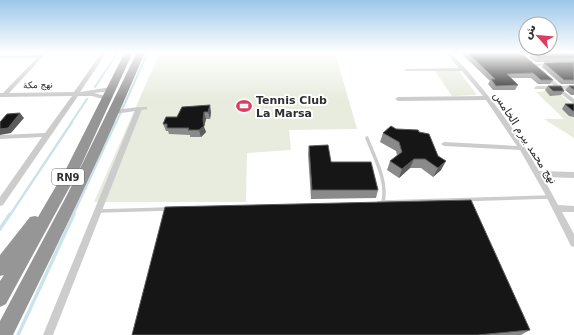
<svg xmlns="http://www.w3.org/2000/svg" width="574" height="335" font-family="'DejaVu Sans',Cairo,sans-serif">
  <style>
    .green { fill: #e7ecde }
    .lines { fill: none; stroke-linecap: round; stroke-linejoin: round }
    .stream-far2 { stroke: #cbe3ea; stroke-width: 2 }
    .stream-far1 { stroke: #cbe3ea; stroke-width: 2.5 }
    .stream { stroke: #cbe3ea; stroke-width: 3.5 }
    .lane-far1 { stroke: #ccc; stroke-width: 2.5 }
    .lane { stroke: #ccc; stroke-width: 3.5 }
    .street { fill: #ccc; fill-rule: evenodd }
    .highway { fill: #969696; fill-rule: evenodd }
    .wall { fill: #8a8a8a }
    .shaded-wall { fill: #5c5c5c }
    .building { fill: #161616; stroke: #5c5c5c }
    .labels { text-anchor: middle; dominant-baseline: central; stroke-width: 4; stroke-linejoin: round; paint-order: stroke }
    .far-street-label { font-size: 9px; fill: #2f2f2f; stroke: #fff }
    .shield { fill: #fff; stroke: #6d6d6d; stroke-width: 1 }
    .shield-label { font-size: 10px; font-weight: bold; fill: #2f2f2f }
    .poi-label { font-size: 11px; font-weight: bold; fill: #2f2f2f; stroke: #fff; text-anchor: start }
    .street-label { font-size: 11px; fill: #2f2f2f; stroke: #fff }
  </style>
  <rect width="100%" height="100%" fill="#fff"/>
  <g class="green">
    <polygon points="160,52 335,52 357,129 289,130 291,150 247,153 246,202 94,202"/>
    <polygon points="458,70 477,95 452,96 435,71"/>
    <polygon points="544,90 555,90 574,106 574,138 544,119 564,119 536,92 545,91"/>
  </g>
  <g class="lines">
    <g class="stream-far2">
      <polyline points="95,87 118,52"/>
      <polyline points="71,123 87,99"/>
      <polyline points="116,123 148,52"/>
    </g>
    <g class="stream-far1">
      <polyline points="10,215 72,122"/>
      <polyline points="73,215 116,122"/>
    </g>
    <g class="stream">
      <polyline points="0,229 10,214"/>
      <polyline points="18,335 74,214"/>
    </g>
    <polyline class="lane-far1" points="139,109 146,108"/>
    <g class="lane">
      <path d="M367,138C374,157 388,181 383,202L378,203"/>
      <polyline points="383,202 549,197"/>
      <polyline points="99,211 168,209"/>
    </g>
    <g class="street">
      <polygon points="42,52 47,52 9,93 74,92 102,52 107,52 80,92 111,87 114,89 111,91 94,93 109,97 109,99 107,100 92,96 78,96 3,205 0,206 0,197 42,137 0,139 0,135 45,133 72,96 0,97 0,93 3,93 37,58 0,58 0,56 40,55"/>
      <path d="M445,52H478L476,53L452,54C485,89 515,128 539,171L574,172V178L543,177L558,205L574,206V212H562L574,234V247L571,246L545,194L520,150L444,146L441,144L444,142L517,146L486,100L398,101L395,99L398,97L483,96L462,71H406L404,70L406,69L459,68Z"/>
      <polygon points="552,63 554,64 554,65 534,66 532,65 534,64"/>
      <polygon points="546,74 560,86 574,85 574,89 535,89 534,88 537,86 554,86 543,76"/>
      <polygon points="561,89 574,99 574,104 559,92 559,90"/>
      <polygon points="139,107 142,109 53,335 43,335 135,111 115,114 112,112 115,110"/>
    </g>
    <g class="highway">
      <polygon points="125,52 133,52 79,170 6,304 0,307 0,281 4,275 0,276 0,255 30,217 35,216 38,217 66,169"/>
      <path d="M137,52H145C105,148 59,242 13,335H0V321L67,195Z"/>
    </g>
  </g>
  <g class="wall">
    <polygon points="464,52 520,52 553,80 550,84 538,84 531,78 511,78 518,85 515,90 493,90 488,84 490,81 463,55"/>
    <polygon points="532,52 574,52 574,62 536,62 529,57"/>
    <polygon points="574,62 574,84 561,84 542,67 544,63"/>
    <polygon points="548,86 564,91 561,95 550,96 545,90"/>
    <polygon points="569,86 574,86 574,95 571,95 565,90"/>
    <polygon points="565,104 574,104 574,117 569,116 562,109"/>
    <polygon points="182,107 211,112 210,119 206,119 204,127 206,132 201,137 190,137 190,135 169,134 168,131 166,131 163,124 177,117"/>
    <polygon points="396,129 419,132 441,170 433,177 421,168 410,168 399,178 387,170 390,161 397,155 396,151 380,142 383,133"/>
    <polygon points="309,146 331,162 378,190 376,198 311,199 308,154"/>
    <polygon points="530,330 521,335 132,335"/>
  </g>
  <g class="shaded-wall">
    <polygon points="210,105 211,112 210,119 208,112"/>
    <polygon points="204,112 206,119 204,127 206,132 201,137 199,130 203,120"/>
    <polygon points="20,113 24,118 11,133 0,135 0,129"/>
    <polygon points="414,159 410,168 399,178 402,169"/>
    <polygon points="446,161 441,170 433,177 438,168"/>
  </g>
  <g class="building">
    <polygon points="467,52 520,52 553,80 541,80 533,73 507,74 518,85 496,86 491,79 495,79"/>
    <polygon points="532,52 574,52 574,58 538,58"/>
    <polygon points="574,62 574,80 564,80 544,63"/>
    <polygon points="548,86 561,86 564,91 553,91"/>
    <polygon points="569,86 574,86 574,90"/>
    <polygon points="565,104 574,104 574,111 573,111"/>
    <polygon points="210,105 208,112 204,112 203,120 204,126 199,130 188,130 189,128 167,128 167,124 163,124 166,117 177,117 182,107"/>
    <polygon points="20,113 8,128 0,129 0,122 7,114"/>
    <polygon points="391,126 396,129 418,130 419,132 429,134 438,156 446,161 438,168 425,159 414,159 402,169 390,161 402,152 399,142 383,133"/>
    <polygon points="328,145 331,162 371,162 378,190 312,190 309,146"/>
    <polygon points="471,200 530,330 477,335 132,335 165,207"/>
  </g>
  <linearGradient id="sky" x2="0" y2="1"><stop stop-color="#9cc7e9"/><stop offset="0.53" stop-color="#fff"/><stop offset="1" stop-color="#fff" stop-opacity="0"/></linearGradient>
  <rect width="574" height="99" fill="url(#sky)"/>
  <defs>
    <symbol id="stadium-bare" viewBox="-9 -9 18 18"><path d="M0-5a6.5 5 0 1 0 0 10a6.5 5 0 1 0 0-10ZM-3.5-1.8h7v3.6h-7Z" fill="#db3c61" stroke="#fff" stroke-width="2.5" paint-order="stroke"/></symbol>
  </defs>
  <g fill-rule="evenodd">
    <use href="#stadium-bare" x="233" y="95" width="22" height="22"/>
  </g>
  <g class="labels">
    <g class="far-street-label">
      <text transform="translate(38 85) rotate(-1)">نهج مكة</text>
    </g>
    <rect class="shield" x="52" y="169" width="32" height="16" rx="3"/>
    <g class="shield-label">
      <text x="68" y="177">RN9</text>
    </g>
    <g class="poi-label">
      <text x="256" y="100">Tennis Club<tspan x="256" dy="13">La Marsa</tspan></text>
    </g>
    <g class="street-label">
      <text transform="translate(525 138) rotate(57)">نهج محمد بيرم الخامس</text>
    </g>
  </g>
  <g transform="translate(538 36) rotate(297)"><circle r="19" fill="#ffffff" stroke="#acacac"/>
  <path d="M0-3L7 15L0 10L-7 15Z" fill="#db3c61"/>
  <text y="-6" font-size="11" font-weight="bold" text-anchor="middle" fill="#2f2f2f">ش</text>
  </g>
</svg>
